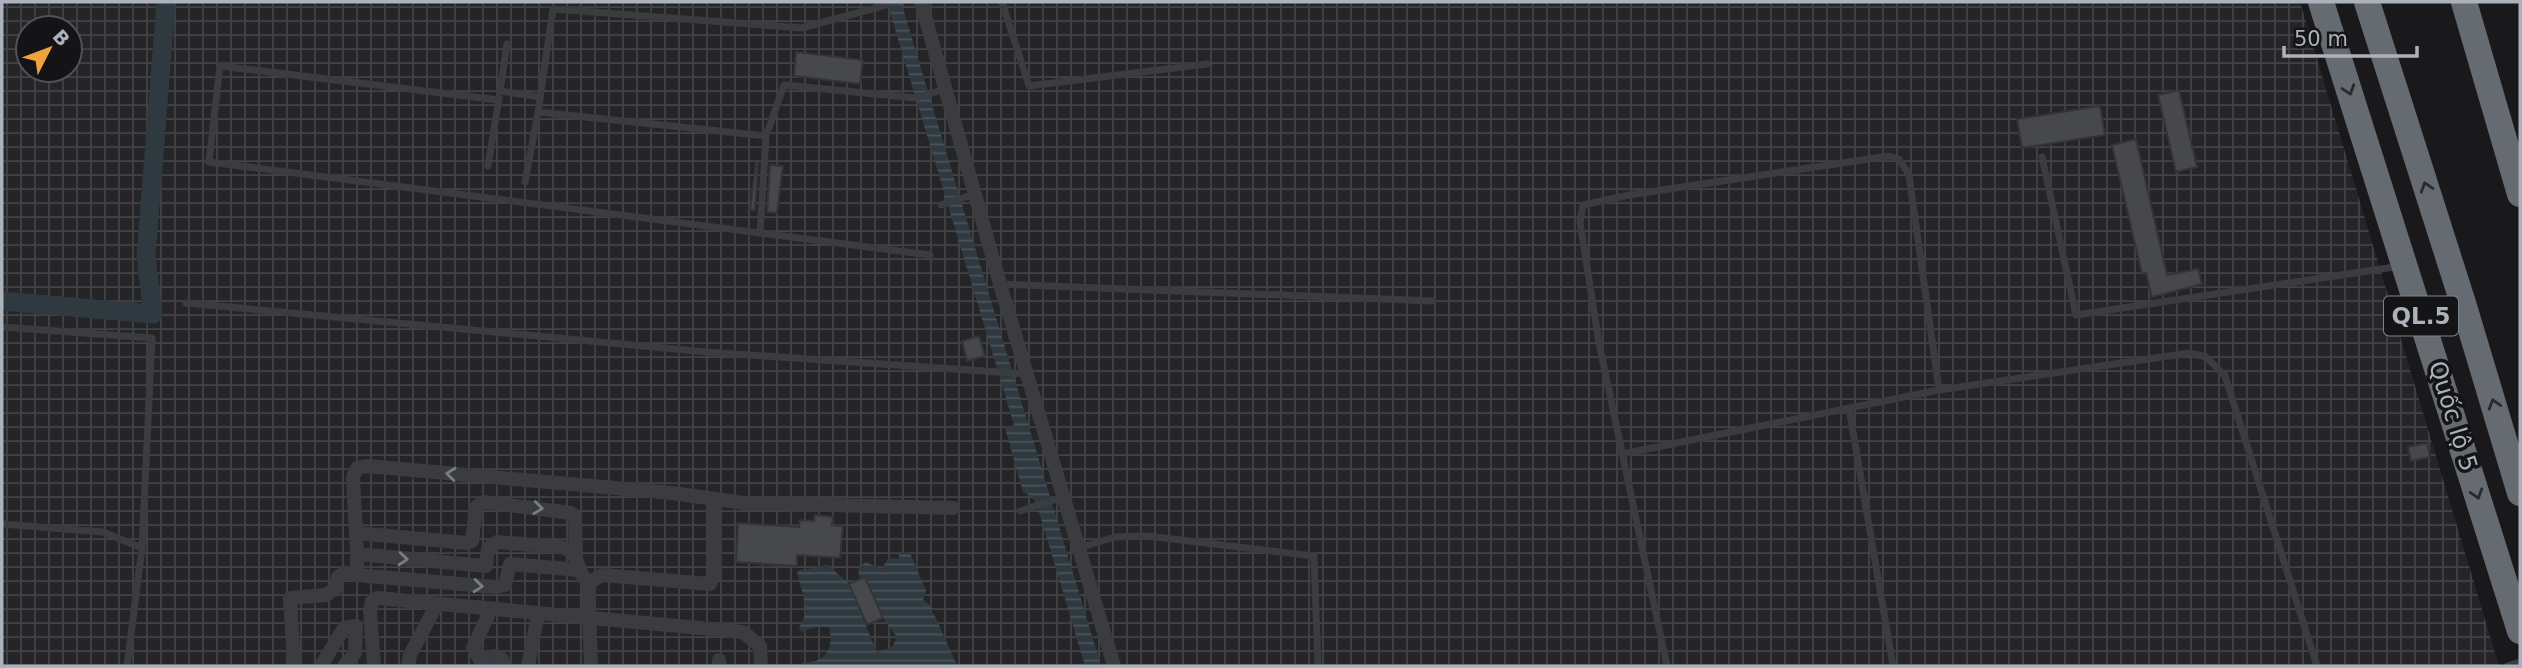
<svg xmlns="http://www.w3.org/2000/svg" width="2522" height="668" font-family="'DejaVu Sans',sans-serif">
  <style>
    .industrial { fill: url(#industrial-grid); fill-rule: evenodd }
    .water { fill: url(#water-rules) }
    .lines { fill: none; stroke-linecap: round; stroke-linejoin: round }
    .canal { stroke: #2f3a40; stroke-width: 19 }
    .building { fill: #46484b; stroke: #333437; stroke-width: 2 }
    .lane { stroke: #3a3c40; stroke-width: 7 }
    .street { stroke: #3a3c40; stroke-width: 14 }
    .highway { stroke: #666a71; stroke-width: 26 }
    .oneway { stroke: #282a2e }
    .oneway2 { stroke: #797d84 }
    .labels { text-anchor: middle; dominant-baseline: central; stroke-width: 7; stroke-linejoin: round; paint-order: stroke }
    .shield { fill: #141417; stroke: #7e838a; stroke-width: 2 }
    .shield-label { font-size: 23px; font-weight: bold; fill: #acb2bb }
    .street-label { font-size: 24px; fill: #acb2bb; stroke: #141417 }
  </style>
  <defs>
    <pattern id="industrial-grid" width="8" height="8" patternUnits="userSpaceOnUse" patternTransform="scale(1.75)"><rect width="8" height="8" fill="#252528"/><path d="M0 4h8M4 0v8" fill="none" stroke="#424245"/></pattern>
    <pattern id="water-rules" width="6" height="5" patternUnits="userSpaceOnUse" patternTransform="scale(1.75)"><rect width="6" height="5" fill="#2f3a40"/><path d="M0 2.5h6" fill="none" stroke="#4a545a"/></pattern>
  </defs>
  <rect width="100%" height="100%" fill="#19191b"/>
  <path class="industrial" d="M2,2H2300L2499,666H2ZM28,28H70V70H28Z"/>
  <g class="water">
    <polygon points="887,2 901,2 1101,666 1085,666 1037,505 1032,496 1023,492 1005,428 1014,425"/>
    <path d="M899,553H910L926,591L923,600L932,606L931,613L934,614L956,663L955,666H802V663C825,663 835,649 829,627H816L802,632L799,628L807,612L797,571L828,565L849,584L877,653L893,646L897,637L883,618L865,578L860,579L858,570L865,562L882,569L888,558L899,559Z"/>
  </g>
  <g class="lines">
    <polyline class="canal" points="2,301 153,314 146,256 166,2"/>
  </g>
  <g class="building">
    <polygon points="796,52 863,60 860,84 794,76"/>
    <polygon points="2179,90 2197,167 2176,172 2158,95"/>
    <polygon points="2100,106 2105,135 2022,148 2017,119"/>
    <polygon points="2136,139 2167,275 2198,269 2202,284 2152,297 2146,273 2142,274 2112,145"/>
    <polygon points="756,163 758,163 755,210 750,210"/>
    <polygon points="770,165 783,166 777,213 767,212"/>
    <polygon points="979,336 985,356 967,361 962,341"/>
    <polygon points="2427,443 2430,457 2411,461 2408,447"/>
    <polygon points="815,515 833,517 832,525 843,526 840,558 797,555 797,566 736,562 738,523 799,527 800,520 814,521"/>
    <polygon points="865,577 883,618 867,625 849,584"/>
  </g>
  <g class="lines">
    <g class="lane">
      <polyline points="897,2 802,28 553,9 538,112 766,136 784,85 916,98 945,89"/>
      <polyline points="1002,2 1029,86 1207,64"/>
      <polyline points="507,44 500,91 540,97"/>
      <polyline points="499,100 220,66 209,162 930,255"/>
      <polyline points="2042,157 2076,315 2401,266"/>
      <polyline points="488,166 499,98"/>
      <polyline points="525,182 538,112"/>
      <polyline points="941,205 975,194"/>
      <polyline points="760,233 766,136"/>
      <polyline points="1000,284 1433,301"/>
      <polyline points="186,303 706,352 1027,374"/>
      <polyline points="2,327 152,338 142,548 127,666"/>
      <polyline points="1849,408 1893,666"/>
      <polyline points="1622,454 1939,390 2189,353 2206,357 2225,376 2317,666"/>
      <polyline points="1020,511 1063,497"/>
      <polyline points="2,524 103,532 142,548"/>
      <polyline points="1079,548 1115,537 1147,536 1314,556 1318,666"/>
      <polyline points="1667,666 1599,343 1580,222 1583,205 1629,195 1889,156 1899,159 1909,175 1939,390"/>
      <polyline points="2507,666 2520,662"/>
    </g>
    <g class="street">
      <polyline points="921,2 1000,284 1114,666"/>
      <polyline points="356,533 467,543 472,541 476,507 484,502 571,513 575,516 576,555"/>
      <polyline points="357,554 357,575 496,587 505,585 510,564 579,570"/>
      <path d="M588,583C575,570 581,552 561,547L497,542L488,548L486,566L357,554L353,477L357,468L367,466L672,493L744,503L953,508"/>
      <polyline points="491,609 473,648 480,660 494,656 502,659 506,666"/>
      <polyline points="719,660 719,666"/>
      <polyline points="294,666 290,598 326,595 336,588 338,577 344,573 357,575"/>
      <polyline points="321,666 344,628 356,626 355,653 344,666"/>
      <polyline points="374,666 370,610 372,601 377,598 743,632 760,646 761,666"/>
      <polyline points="408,666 410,655 437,604"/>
      <polyline points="528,666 538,614"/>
      <polyline points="591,666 588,583 602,575 710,584 715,573 714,499"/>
    </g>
    <g class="highway">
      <polyline points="2321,2 2520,631"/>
      <polyline points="2367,2 2463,303 2520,493"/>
      <polyline points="2464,2 2520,194"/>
    </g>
  </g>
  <defs><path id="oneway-chevron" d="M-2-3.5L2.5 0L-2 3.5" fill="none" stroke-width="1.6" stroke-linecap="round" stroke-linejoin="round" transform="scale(1.75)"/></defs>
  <g class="oneway">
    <use href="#oneway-chevron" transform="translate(2349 90) rotate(72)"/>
    <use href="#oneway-chevron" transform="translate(2426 187) rotate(-108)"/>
    <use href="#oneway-chevron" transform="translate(2494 404) rotate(-107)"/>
    <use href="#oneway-chevron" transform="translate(2477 494) rotate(73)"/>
  </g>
  <g class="oneway2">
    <use href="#oneway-chevron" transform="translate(451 474) rotate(-174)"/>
    <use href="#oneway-chevron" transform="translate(538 508) rotate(7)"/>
    <use href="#oneway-chevron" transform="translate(403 559) rotate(5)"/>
    <use href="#oneway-chevron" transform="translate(478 586) rotate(5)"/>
  </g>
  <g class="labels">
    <rect class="shield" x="2384" y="296.5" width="74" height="39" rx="5"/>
    <g class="shield-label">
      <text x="2421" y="316">QL.5</text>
    </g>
    <g class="street-label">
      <text transform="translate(2453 416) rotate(73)">Quốc lộ 5</text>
    </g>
  </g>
  <rect width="2522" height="668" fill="none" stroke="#acb2bb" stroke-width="7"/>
  <g transform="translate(49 49) rotate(48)"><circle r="33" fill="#141417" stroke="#515359" stroke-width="2"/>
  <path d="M0-5L12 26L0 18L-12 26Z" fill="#f0a33d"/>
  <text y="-10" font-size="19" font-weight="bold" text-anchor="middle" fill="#acb2bb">B</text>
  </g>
  <path d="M2284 46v10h133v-10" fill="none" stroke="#acb2bb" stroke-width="3.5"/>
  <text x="2294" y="46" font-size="21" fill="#acb2bb" stroke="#141417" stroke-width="5" paint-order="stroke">50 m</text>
</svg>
